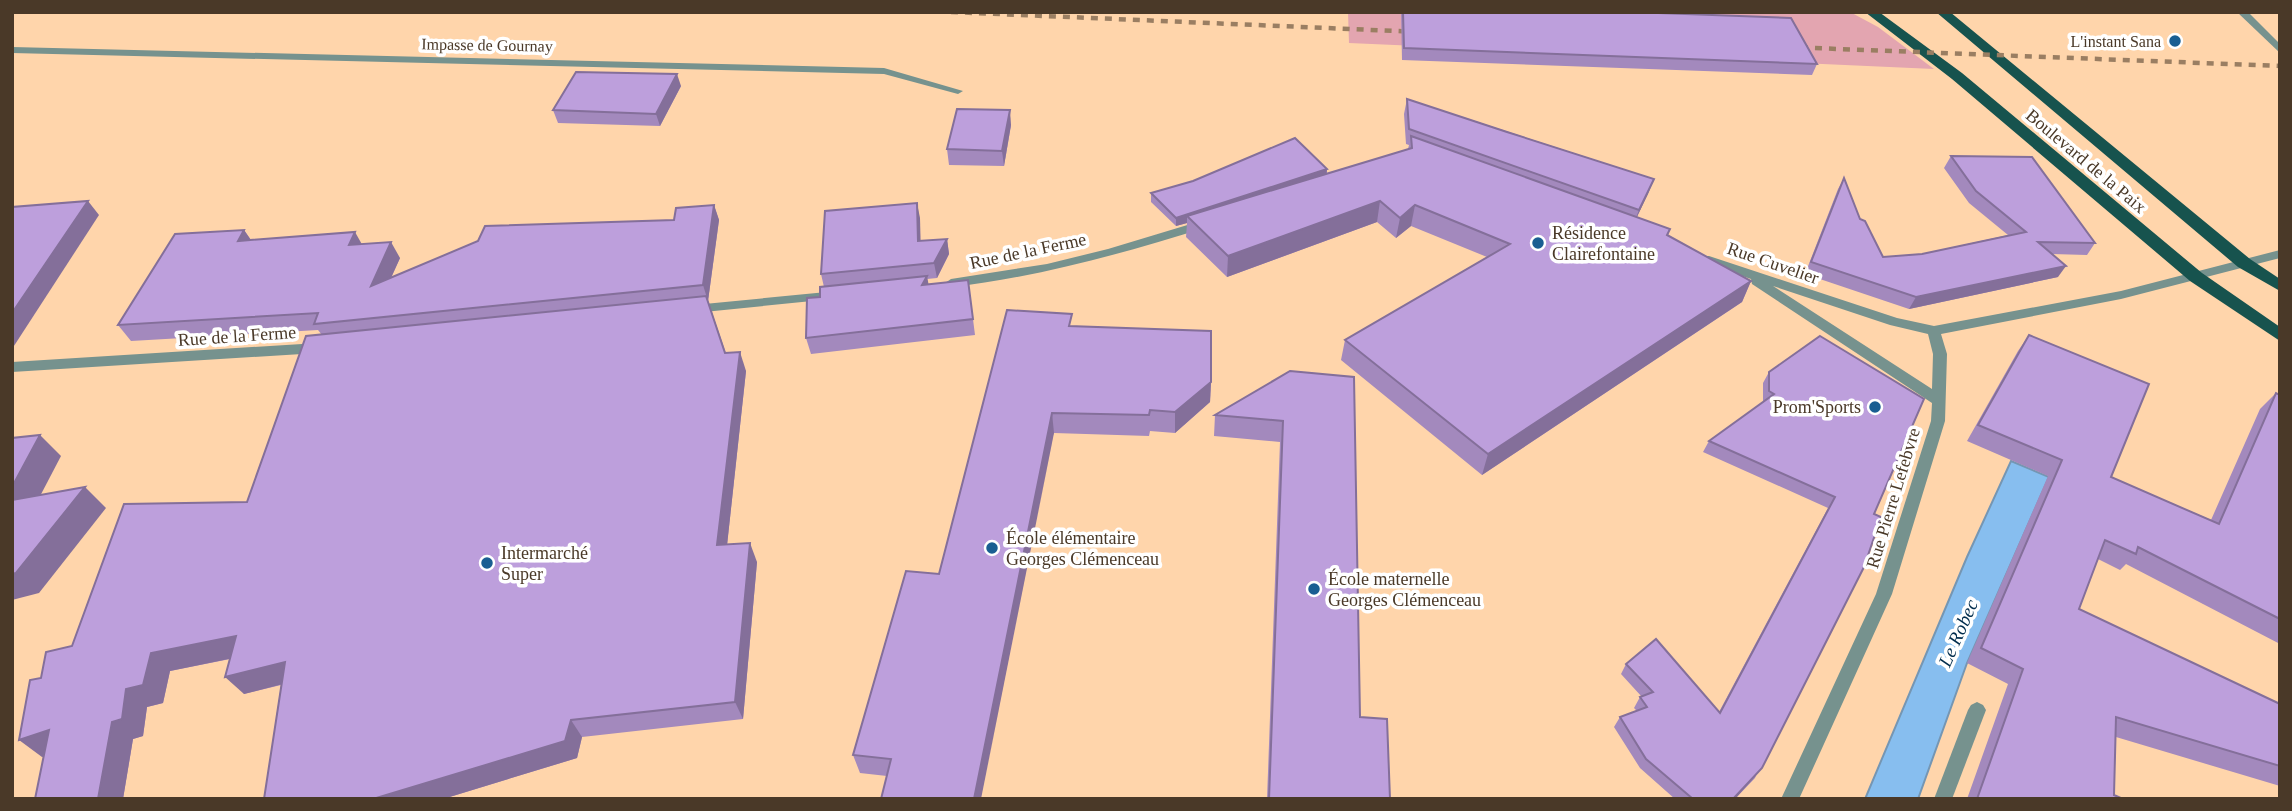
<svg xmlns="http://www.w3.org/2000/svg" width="2292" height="811" font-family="'Times New Roman',serif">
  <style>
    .green { fill: #e3a5b0 }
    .water { fill: #87beef; stroke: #7596b3; stroke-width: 2 }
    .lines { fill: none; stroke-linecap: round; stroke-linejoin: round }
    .minor { fill: #76928e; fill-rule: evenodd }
    .primary { fill: #17534e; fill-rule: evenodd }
    .rail { stroke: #9a7e62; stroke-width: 4.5; stroke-dasharray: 7 7; stroke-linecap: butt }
    .wall { fill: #a389bd }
    .shaded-wall { fill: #846f9a }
    .building { fill: #bd9fdc; stroke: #846f9a; stroke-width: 2 }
    .poi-dot { fill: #195e92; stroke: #fff; stroke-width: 2.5 }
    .labels { text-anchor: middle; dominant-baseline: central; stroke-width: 7; stroke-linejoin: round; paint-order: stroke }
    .far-poi-label { font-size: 16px; fill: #4a3928; stroke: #fff; text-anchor: end }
    .far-street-label { font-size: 16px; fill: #4a3928; stroke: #fff }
    .street-label { font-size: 18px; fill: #4a3928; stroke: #fff }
    .poi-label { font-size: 18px; fill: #4a3928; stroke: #fff; text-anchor: start }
    .water-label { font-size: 19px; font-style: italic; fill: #022d4d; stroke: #fff }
  </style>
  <rect width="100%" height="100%" fill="#ffd5ab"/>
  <polygon class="green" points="1348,12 1850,12 1878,27 1934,69 1349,43"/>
  <polygon class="water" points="2011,461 2049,477 1967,663 1918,799 1865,799 1967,557"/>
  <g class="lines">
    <g class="minor">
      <polygon points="2237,12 2248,12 2280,44 2280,53"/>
      <polygon points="12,47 884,68 963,91 958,94 884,74 12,53"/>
      <path d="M1204,220L1208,221L1210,224L1208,227C1124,253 1039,277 951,287L945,283L951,279L1047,264L1108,249Z"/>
      <path d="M2280,250V258L2121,299L1941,334L1947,354L1945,421L1892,594L1799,799H1781L1876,594L1931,421L1932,403L1752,284L1751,279L1701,262L1699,259L1701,256H1709L1897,318L1934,326L2121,291ZM1773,286L1890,325L1928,334L1933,354L1932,389Z"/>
      <polygon points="837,291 842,292 843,295 842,298 694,313 688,309 694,305"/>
      <polygon points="318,343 325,348 318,353 12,372 12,362"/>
      <polygon points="1977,702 1983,705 1986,710 1952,799 1934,799 1968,710 1971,705"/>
    </g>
    <g class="primary">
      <polygon points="1865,12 1879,12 1962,73 2202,273 2280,327 2280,341 2190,281 1952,79"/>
      <polygon points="1936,12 1950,12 2250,259 2280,279 2280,291 2238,267"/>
    </g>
    <g class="rail">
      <polyline points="951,12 1420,32"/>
      <polyline points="1787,47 2280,66"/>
    </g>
  </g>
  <g class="wall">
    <polygon points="1401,12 1631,12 1817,64 1812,75 1402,60"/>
    <polygon points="681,86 660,126 558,123 553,110"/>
    <polygon points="1407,99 1654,179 1637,217 1670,229 1668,235 1751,281 1742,302 1482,475 1341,360 1345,340 1487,257 1411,226 1396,238 1377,222 1227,277 1186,237 1187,223 1176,226 1151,202 1151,193 1327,169 1327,174 1408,149 1409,145 1406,144 1404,114"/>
    <polygon points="1011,125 1004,166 949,165 947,149"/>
    <polygon points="1951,156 2095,243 2087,255 2052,254 2058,277 1909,309 1805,274 1838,189 1844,178 1860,219 1883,257 1922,254 2008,235 1969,203 1944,168"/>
    <polygon points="714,205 719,220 708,301 726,353 746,371 727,545 757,562 743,719 582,737 577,758 443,799 264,799 281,685 244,694 230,659 170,671 163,703 147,707 143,736 133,739 123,799 35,799 44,756 42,757 41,678 72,646 247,502 322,335 318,330 131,341 118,325 244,230 251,240 362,244 400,258 391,278 674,220"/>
    <polygon points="920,218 920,241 947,239 949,254 937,278 927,279 928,285 968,280 975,335 811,354 806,338 820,297 824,287 821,274"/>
    <polygon points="1073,326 1211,382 1210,402 1175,433 1150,431 1149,436 1054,433 887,776 860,773 853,755 939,574"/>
    <polygon points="2029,335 2111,477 2211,520 2260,409 2276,393 2280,395 2280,644 2126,564 2120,570 2098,559 2079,609 2280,704 2280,786 2116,737 2114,795 2123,799 1967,799 2008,684 1967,663 2048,476 1967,441 2018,351"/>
    <polygon points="1290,371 1360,717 1390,799 1267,799 1280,442 1214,436 1215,415"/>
    <polygon points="1769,372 1924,399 1755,778 1735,799 1675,799 1640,768 1614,727 1620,717 1637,711 1634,708 1640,697 1642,697 1621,674 1626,664 1719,712 1828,508 1703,452 1709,441 1763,402 1763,383"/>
  </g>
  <g class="shaded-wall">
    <polygon points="677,74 681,86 660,126 656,114"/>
    <polygon points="1010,110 1011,125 1004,166 1002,151"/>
    <polygon points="1327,169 1326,177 1187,216 1187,223 1176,226 1176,218"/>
    <polygon points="1654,179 1648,194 1633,225 1639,210"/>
    <polygon points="88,201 99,215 12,349 12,313"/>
    <polygon points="1380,201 1377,222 1227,277 1228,256"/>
    <polygon points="917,203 920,218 921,256 918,241"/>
    <polygon points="714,205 719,220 708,301 703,285"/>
    <polygon points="1415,205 1411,226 1396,238 1400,218"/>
    <polygon points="244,230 255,246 238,241"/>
    <polygon points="355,232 364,248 349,245"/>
    <polygon points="947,239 949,254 937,278 934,263"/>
    <polygon points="391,242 400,258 380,302 371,286"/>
    <polygon points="2066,266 2058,277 1909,309 1916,297"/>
    <polygon points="927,276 930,292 922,285"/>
    <polygon points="1751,281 1742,302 1482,475 1488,454"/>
    <polygon points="740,352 746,371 725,564 717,545"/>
    <polygon points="1211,382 1210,402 1175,433 1175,412"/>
    <polygon points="1052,413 1054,433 981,799 974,799"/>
    <polygon points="40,435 61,456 26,523 12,510 12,487"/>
    <polygon points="85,487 106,508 39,593 12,600 12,574"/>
    <polygon points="750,543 757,562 743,719 735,702"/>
    <polygon points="236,636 253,654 170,671 163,703 147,707 143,736 133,739 123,799 98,799 112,722 126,689 151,653"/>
    <polygon points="285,662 302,679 244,694 225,677"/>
    <polygon points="571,720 582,737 577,758 443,799 373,799"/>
    <polygon points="49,730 71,747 42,757 19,740"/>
    <polygon points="1762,768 1735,799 1733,799"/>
  </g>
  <g class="building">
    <polygon points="1403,12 1631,12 1791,18 1817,64 1404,48"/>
    <polygon points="576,72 677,74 656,114 553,110"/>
    <polygon points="1407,99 1507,132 1654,179 1639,210 1409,129"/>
    <polygon points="957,109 1010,110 1002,151 947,149"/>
    <polygon points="1411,136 1670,229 1667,235 1751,281 1488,454 1345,340 1510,244 1415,205 1400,218 1380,201 1228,256 1187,216 1412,148"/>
    <polygon points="1295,138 1327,169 1176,218 1151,193 1193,181"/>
    <polygon points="1951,156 2032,157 2095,243 2038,242 2066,266 1916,297 1811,262 1844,178 1860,219 1865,221 1883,257 1922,254 2026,232 1976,191"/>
    <polygon points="88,201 12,313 12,207"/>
    <polygon points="917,203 918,241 947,239 934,263 821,274 825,211"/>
    <polygon points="714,205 703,285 314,324 318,313 118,325 175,234 244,230 238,241 355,232 349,245 391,242 371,286 478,241 485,226 674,220 676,208"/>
    <polygon points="927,276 922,285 968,280 973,319 806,338 807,298 820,297 820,287"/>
    <polygon points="706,296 725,353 740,352 717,545 750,543 735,702 571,720 565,741 373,799 264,799 285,662 225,677 236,636 151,653 143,685 126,689 122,719 112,722 98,799 35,799 49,730 19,740 30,680 41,678 46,652 72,646 124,504 247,502 306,336"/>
    <polygon points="1007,310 1072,314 1069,326 1211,331 1211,382 1175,412 1150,410 1149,415 1052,413 974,799 881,799 891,759 853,755 906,571 939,574"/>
    <polygon points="2029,335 2149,384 2111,477 2219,524 2276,393 2280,395 2280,619 2138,547 2136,554 2105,540 2079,609 2280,704 2280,766 2116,717 2114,795 2123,799 1977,799 2023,669 1981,648 2062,460 1978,425"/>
    <polygon points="1820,336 1924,399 1874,514 1881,517 1864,567 1762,768 1733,799 1693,799 1646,759 1620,717 1647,707 1640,697 1653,692 1626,664 1656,639 1720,713 1835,497 1709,441 1774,394 1769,391 1769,372"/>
    <polygon points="1290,371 1354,377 1360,717 1387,719 1390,799 1269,799 1283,421 1215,415"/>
    <polygon points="40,435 12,487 12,438"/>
    <polygon points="85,487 16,573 12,574 12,500"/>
  </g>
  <g class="poi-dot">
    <circle cx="2175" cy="41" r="7"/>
    <circle cx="1538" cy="243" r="7"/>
    <circle cx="1875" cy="407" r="7"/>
    <circle cx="992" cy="548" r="7"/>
    <circle cx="487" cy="563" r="7"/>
    <circle cx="1314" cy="589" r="7"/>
  </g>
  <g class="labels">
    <g class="far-poi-label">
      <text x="2161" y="41">L'instant Sana</text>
    </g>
    <g class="far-street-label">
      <text transform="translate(487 45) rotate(1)">Impasse de Gournay</text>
    </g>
    <g class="street-label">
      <text transform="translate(2086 161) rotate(40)">Boulevard de la Paix</text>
      <text transform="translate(1028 251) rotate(-12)">Rue de la Ferme</text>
      <text transform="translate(1773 263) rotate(19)">Rue Cuvelier</text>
      <text transform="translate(237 336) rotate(-4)">Rue de la Ferme</text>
      <text transform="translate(1893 498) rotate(-73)">Rue Pierre Lefebvre</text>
    </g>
    <g class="poi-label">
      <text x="1552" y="233">Résidence<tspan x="1552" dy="21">Clairefontaine</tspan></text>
      <text x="1861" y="407" text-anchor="end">Prom'Sports</text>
      <text x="1006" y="538">École élémentaire<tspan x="1006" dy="21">Georges Clémenceau</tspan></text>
      <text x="501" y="553">Intermarché<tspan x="501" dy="21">Super</tspan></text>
      <text x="1328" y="579">École maternelle<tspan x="1328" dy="21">Georges Clémenceau</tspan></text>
    </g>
    <g class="water-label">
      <text transform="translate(1958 633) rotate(-66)">Le Robec</text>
    </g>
  </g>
  <rect width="2292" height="811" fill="none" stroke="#4a3928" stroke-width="28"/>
</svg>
